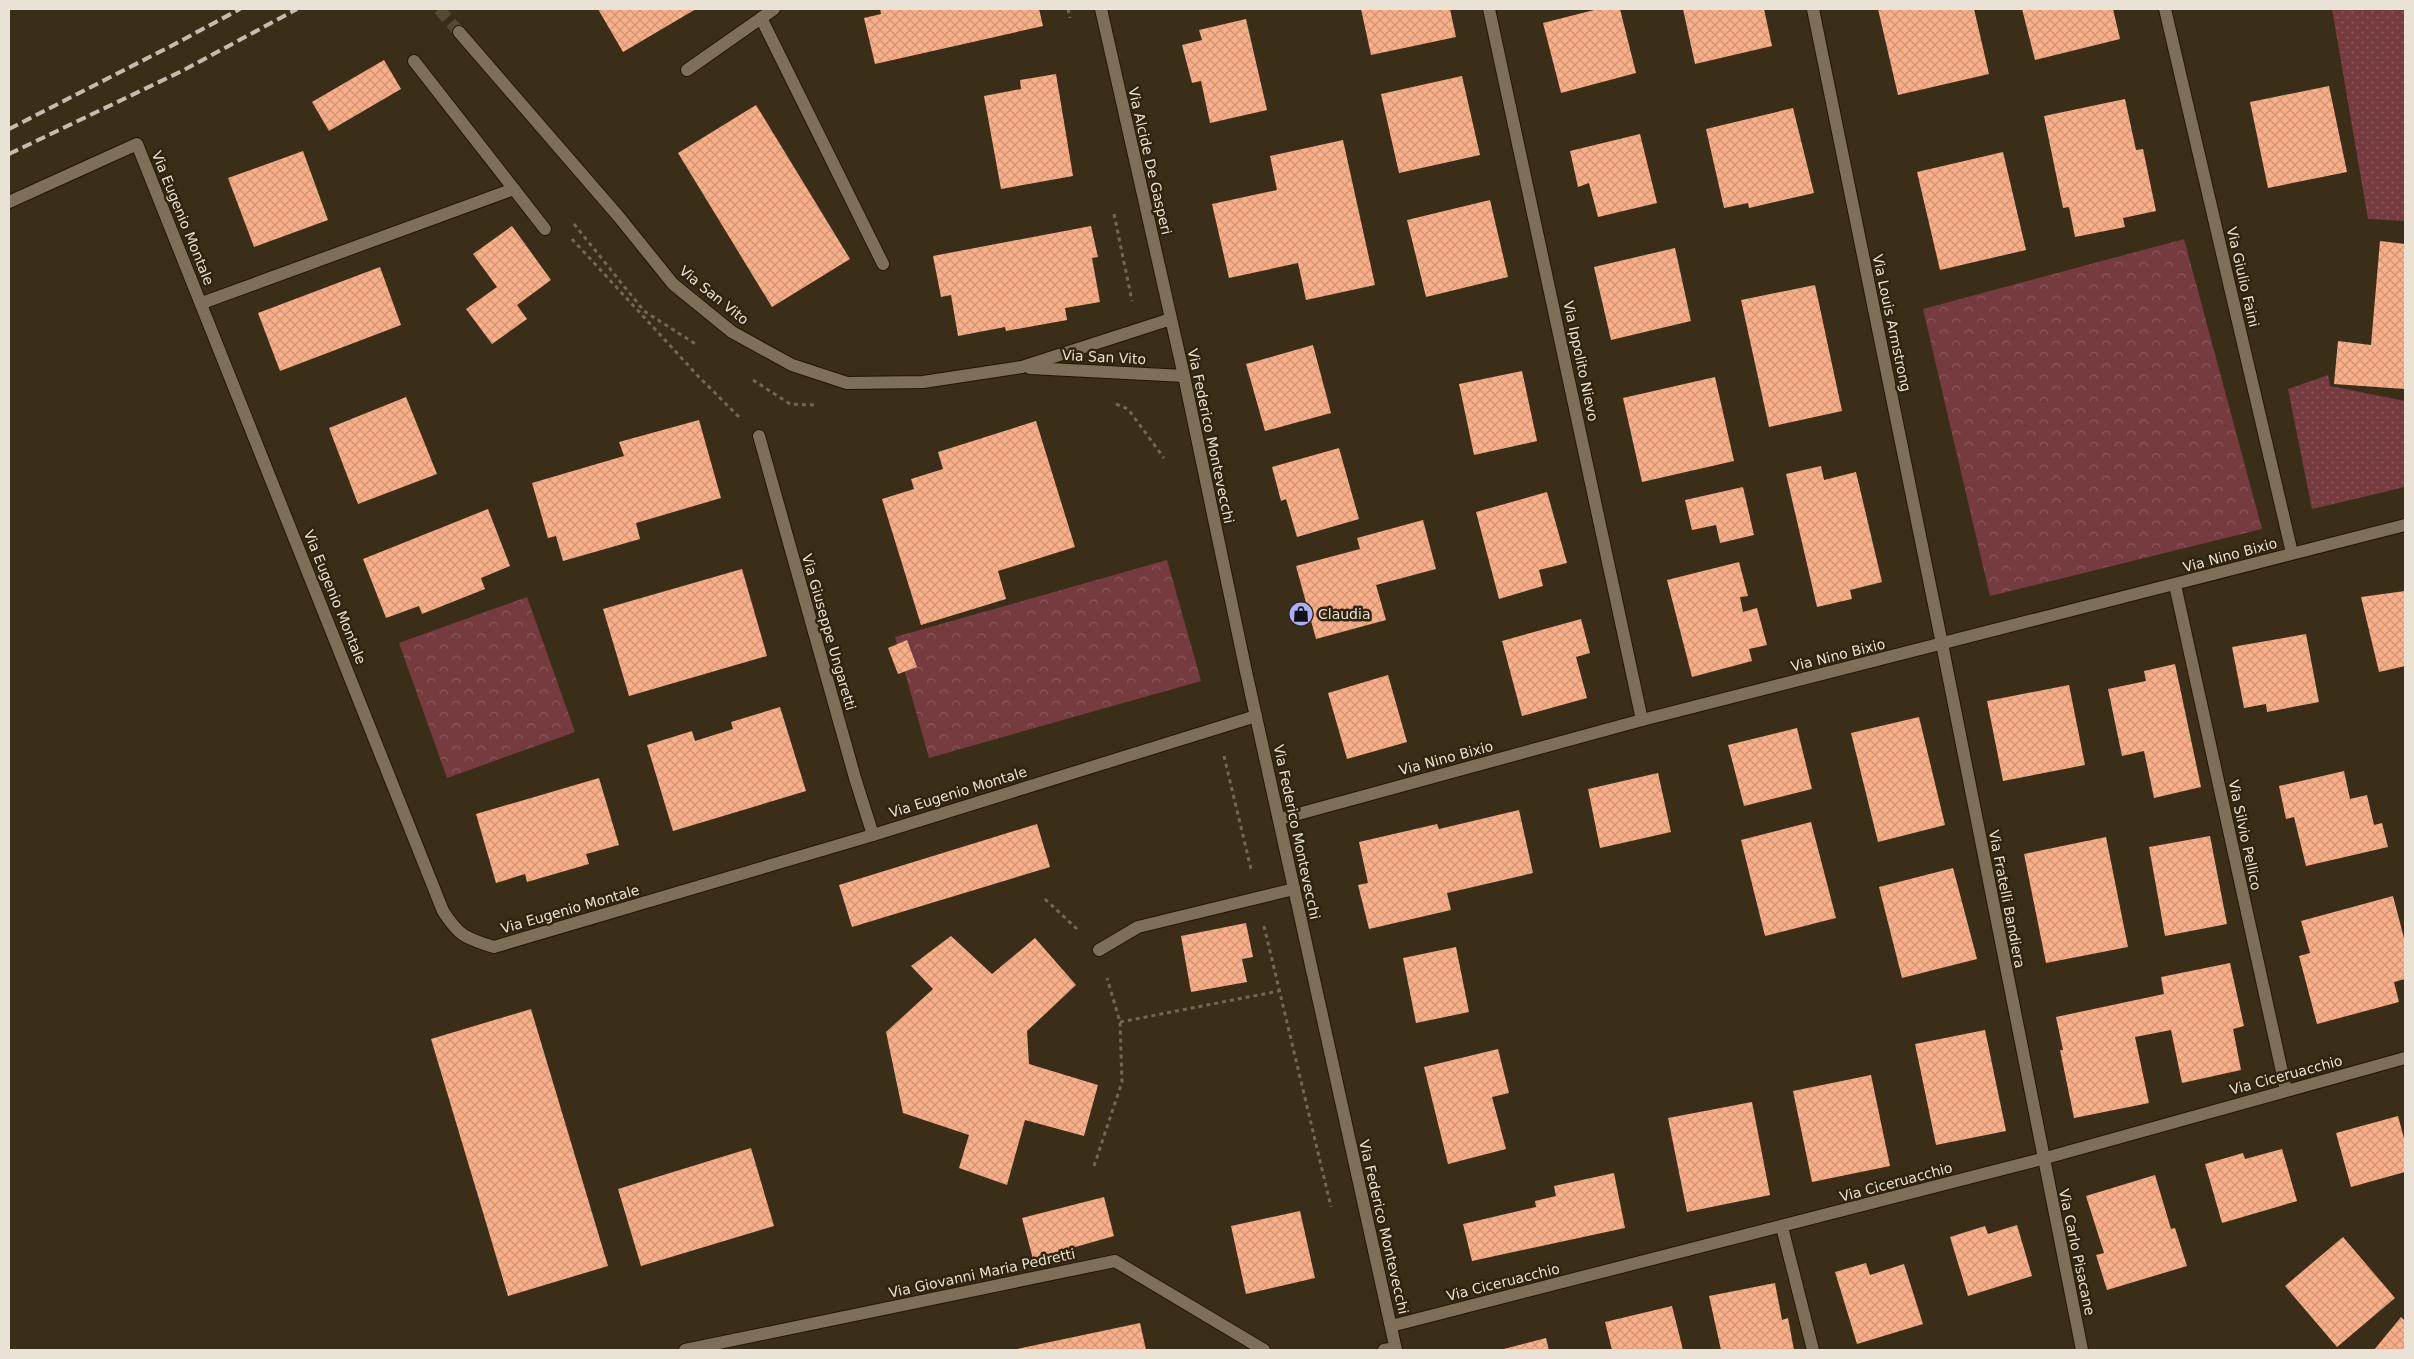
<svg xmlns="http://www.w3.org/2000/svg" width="2414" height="1359" font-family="'DejaVu Sans',sans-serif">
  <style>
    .grass { fill: url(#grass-dots) }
    .park { fill: url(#park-crowns) }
    .building { fill: url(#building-cross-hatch) }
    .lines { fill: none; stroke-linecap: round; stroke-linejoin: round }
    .tertiary-tunnel { stroke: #554935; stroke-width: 12; stroke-dasharray: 12 6; stroke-linecap: butt }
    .service-casing { stroke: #221603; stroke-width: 14 }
    .minor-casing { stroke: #221603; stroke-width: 14 }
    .tertiary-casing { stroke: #221603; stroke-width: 14 }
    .path { stroke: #736755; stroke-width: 3; stroke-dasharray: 4 4; stroke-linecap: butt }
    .service { stroke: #7d6f58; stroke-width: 12 }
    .minor { stroke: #7d6f58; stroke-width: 12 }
    .tertiary { stroke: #7d6f58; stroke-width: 12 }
    .rail { stroke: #c5bcae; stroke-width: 4; stroke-dasharray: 10 5; stroke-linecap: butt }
    .labels { text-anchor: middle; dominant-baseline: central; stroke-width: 5; stroke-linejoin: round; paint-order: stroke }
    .street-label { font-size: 14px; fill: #eae2d5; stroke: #30240f }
    .poi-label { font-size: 14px; fill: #eae2d5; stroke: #30240f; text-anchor: start }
  </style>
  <defs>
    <pattern id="grass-dots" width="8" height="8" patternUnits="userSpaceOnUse" patternTransform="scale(1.25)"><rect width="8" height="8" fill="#763b3f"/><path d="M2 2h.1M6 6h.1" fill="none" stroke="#8a575a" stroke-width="1.8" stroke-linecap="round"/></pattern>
    <pattern id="park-crowns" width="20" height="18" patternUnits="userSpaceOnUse" patternTransform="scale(1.25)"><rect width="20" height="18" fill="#763b3f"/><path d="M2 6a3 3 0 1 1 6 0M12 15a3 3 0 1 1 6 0" fill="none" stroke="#8a575a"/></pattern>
    <pattern id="building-cross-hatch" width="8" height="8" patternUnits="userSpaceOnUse" patternTransform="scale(1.25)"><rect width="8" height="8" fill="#fbaf88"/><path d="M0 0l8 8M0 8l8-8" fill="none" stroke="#ce9476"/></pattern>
  </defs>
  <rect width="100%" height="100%" fill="#3b2e19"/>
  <g class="grass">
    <polygon points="2332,9 2405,9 2405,221 2368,219"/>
    <polygon points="2328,375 2330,386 2405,401 2405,487 2312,509 2288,389"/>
  </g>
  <g class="park">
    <polygon points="2184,239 2262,529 1990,596 1923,309"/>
    <polygon points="1167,560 1201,681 929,758 895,637"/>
    <polygon points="527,597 575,732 447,778 399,643"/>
  </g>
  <g class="building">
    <polygon points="598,9 696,9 623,52"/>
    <polygon points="880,9 1039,9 1043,26 875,64 864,18 881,14"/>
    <polygon points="1361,9 1450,9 1456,37 1371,55"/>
    <polygon points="1598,9 1620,9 1636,73 1561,93 1543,23"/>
    <polygon points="1683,9 1764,9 1772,46 1695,64"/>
    <polygon points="1878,9 1974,9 1989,74 1898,95"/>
    <polygon points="2022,9 2113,9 2120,39 2035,60"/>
    <polygon points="1246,19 1267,110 1210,123 1201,81 1192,83 1182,45 1202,40 1199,30"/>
    <polygon points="384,60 401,89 329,131 312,102"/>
    <polygon points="1056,74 1073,176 1001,189 984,96 1021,89 1020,80"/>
    <polygon points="1462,76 1480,155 1399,173 1381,94"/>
    <polygon points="2329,86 2347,172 2268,188 2250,102"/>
    <polygon points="2125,99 2136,150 2143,149 2156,211 2123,218 2125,227 2075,237 2069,207 2063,208 2044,116"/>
    <polygon points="756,105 850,259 772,307 678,153"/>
    <polygon points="1793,108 1814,193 1749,208 1748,203 1724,208 1706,129"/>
    <polygon points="1640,134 1657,203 1598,217 1589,183 1578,187 1570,151"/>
    <polygon points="1343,140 1375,285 1306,300 1298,263 1229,278 1212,204 1277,190 1270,156"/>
    <polygon points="303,151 328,220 254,247 228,178"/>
    <polygon points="2003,152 2026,250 1940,270 1917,172"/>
    <polygon points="1490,200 1508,277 1426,297 1407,220"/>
    <polygon points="512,226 551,280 517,305 527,319 492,344 466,309 497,287 473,254"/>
    <polygon points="1091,226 1098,257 1092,258 1100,302 1065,308 1067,320 1006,331 1005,327 958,336 951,295 941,297 933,256"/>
    <polygon points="2380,241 2405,244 2405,389 2334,384 2338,341 2371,345"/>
    <polygon points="1675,248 1691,321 1611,340 1594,267"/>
    <polygon points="380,267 401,325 280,371 258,313"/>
    <polygon points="1815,285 1842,411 1769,427 1741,300"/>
    <polygon points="1313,345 1331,413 1265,431 1246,364"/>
    <polygon points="1522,371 1537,441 1474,455 1459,384"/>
    <polygon points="1715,377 1734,461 1642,482 1623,398"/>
    <polygon points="406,397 437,474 358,504 329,428"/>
    <polygon points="699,420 721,498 636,523 640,539 563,561 556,536 548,538 532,483 624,456 619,442"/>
    <polygon points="1036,421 1075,547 998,571 1006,599 921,625 882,499 914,489 911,479 943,469 938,452"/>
    <polygon points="1339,448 1359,519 1297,537 1286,499 1281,501 1272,467"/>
    <polygon points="1821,466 1824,480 1856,472 1882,582 1850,590 1852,599 1817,607 1786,474"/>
    <polygon points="1743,487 1754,535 1720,543 1716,525 1692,530 1685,500"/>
    <polygon points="1547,492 1567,563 1539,570 1543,586 1499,599 1476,512"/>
    <polygon points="488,509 510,566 481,578 485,589 422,614 419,606 386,618 363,559"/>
    <polygon points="1423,520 1436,569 1376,585 1386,620 1316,639 1296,566 1360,549 1357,538"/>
    <polygon points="1739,562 1748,596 1740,597 1743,612 1757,608 1767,645 1749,649 1752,661 1692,677 1667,580"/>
    <polygon points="742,569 767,656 629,696 603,609"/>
    <polygon points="2405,591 2405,666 2379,672 2361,597"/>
    <polygon points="1581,619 1590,653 1576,657 1587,698 1522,716 1502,641"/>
    <polygon points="2306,634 2319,702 2267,712 2266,704 2244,708 2232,647"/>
    <polygon points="907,640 917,667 898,674 888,648"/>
    <polygon points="2175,664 2201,787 2154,798 2144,751 2122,756 2108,689 2146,681 2144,671"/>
    <polygon points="1388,675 1407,742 1347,759 1328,693"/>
    <polygon points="2069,685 2085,765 2003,781 1987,701"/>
    <polygon points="780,707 806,791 673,831 647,745 692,731 695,741 733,729 731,722"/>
    <polygon points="1919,717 1945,825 1878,842 1851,733"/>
    <polygon points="1797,728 1812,789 1744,806 1728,745"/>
    <polygon points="2344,771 2350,799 2367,795 2374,825 2382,823 2388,847 2306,866 2294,817 2286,819 2279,786"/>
    <polygon points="1658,773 1671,832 1600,848 1588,789"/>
    <polygon points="599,778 619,845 586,854 589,864 527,882 525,874 496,883 476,814"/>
    <polygon points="1519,810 1533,873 1447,893 1451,910 1369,929 1358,885 1368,883 1359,842 1437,824 1439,829"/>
    <polygon points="1811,822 1836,918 1765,936 1741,840"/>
    <polygon points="1037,824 1050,867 852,927 839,885"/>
    <polygon points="2210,836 2227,924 2165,936 2149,847"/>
    <polygon points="2106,837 2128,947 2046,963 2024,854"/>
    <polygon points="1953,868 1977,959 1902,978 1879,887"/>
    <polygon points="2393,896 2405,942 2405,979 2394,982 2399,1002 2317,1024 2299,956 2310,953 2301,921"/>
    <polygon points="1246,923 1253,957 1242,959 1247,982 1191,992 1181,936"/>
    <polygon points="951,936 992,974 1035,938 1076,985 1027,1031 1029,1064 1098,1085 1084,1136 1025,1120 1007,1185 959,1168 969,1135 903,1113 886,1032 933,989 911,966"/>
    <polygon points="1456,947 1469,1012 1416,1023 1403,958"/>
    <polygon points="2230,963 2244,1026 2233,1029 2241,1070 2182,1083 2171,1030 2135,1037 2149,1103 2074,1118 2060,1050 2063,1050 2056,1017 2164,994 2161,977"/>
    <polygon points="531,1009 608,1266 508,1296 431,1039"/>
    <polygon points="1985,1030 2006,1131 1936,1145 1915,1044"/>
    <polygon points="1498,1049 1509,1093 1492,1097 1506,1149 1448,1164 1424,1067"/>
    <polygon points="1871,1075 1890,1166 1812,1182 1793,1091"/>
    <polygon points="1752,1102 1770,1195 1687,1212 1668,1118"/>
    <polygon points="2398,1116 2405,1142 2405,1172 2351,1187 2336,1133"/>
    <polygon points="751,1148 774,1226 641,1266 618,1189"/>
    <polygon points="2282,1149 2297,1201 2222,1223 2205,1164 2243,1153 2245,1159"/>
    <polygon points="1614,1173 1625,1228 1472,1261 1463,1224 1536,1207 1535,1201 1556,1196 1554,1186"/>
    <polygon points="2155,1175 2171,1229 2175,1228 2187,1266 2107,1290 2096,1255 2104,1253 2086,1196"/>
    <polygon points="1104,1197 1114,1236 1033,1259 1022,1218"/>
    <polygon points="1300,1211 1315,1278 1246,1294 1231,1226"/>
    <polygon points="2017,1225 2032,1276 1968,1296 1950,1237 1985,1226 1988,1234"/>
    <polygon points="2343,1237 2395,1298 2337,1347 2285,1286"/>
    <polygon points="1866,1263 1870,1275 1904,1264 1923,1324 1857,1344 1835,1272"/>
    <polygon points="1775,1283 1782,1320 1788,1318 1794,1350 1721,1350 1709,1296"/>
    <polygon points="1672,1306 1683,1350 1612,1350 1605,1322"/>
    <polygon points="2401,1317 2405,1321 2405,1350 2374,1350"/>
    <polygon points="1140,1323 1146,1350 1017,1350 1017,1349"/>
    <polygon points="1546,1338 1549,1350 1500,1350"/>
  </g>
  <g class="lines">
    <polyline class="tertiary-tunnel" points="439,9 459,32"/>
    <defs>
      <g id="service">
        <polyline points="761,18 883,264"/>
        <polyline points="1099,950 1138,927 1294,889"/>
      </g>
      <g id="minor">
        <polyline points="1489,9 1642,720"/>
        <polyline points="1813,9 1942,644 2082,1350"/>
        <polyline points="2165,9 2292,553"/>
        <polyline points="414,61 545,229"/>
        <polyline points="687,70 774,9"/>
        <path d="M9,202L137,144L443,911C459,936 465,938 494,947L873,835L1256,716"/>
        <polyline points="202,303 514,189"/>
        <polyline points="759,436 855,778 873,835"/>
        <polyline points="2175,585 2286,1090"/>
        <polyline points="1280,819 1642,720 2405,525"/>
        <polyline points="1782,1227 1813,1350"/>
        <polyline points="1391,1326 2042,1159 2405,1058"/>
        <polyline points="685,1350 1115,1261 1264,1350"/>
        <polyline points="1384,1350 1395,1348"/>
      </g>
      <g id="tertiary">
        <polyline points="1101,9 1184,376 1245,667 1396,1350"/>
        <polyline points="459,32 619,217 673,284 732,332 792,365 847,383 923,382 1022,367 1171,319"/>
        <polyline points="1030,368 1184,376"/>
      </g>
    </defs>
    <use href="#service" class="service-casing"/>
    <use href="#minor" class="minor-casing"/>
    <use href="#tertiary" class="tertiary-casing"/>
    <g class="path">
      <polyline points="1068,9 1070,18"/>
      <polyline points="1114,214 1132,301"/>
      <polyline points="574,224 644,311 697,345"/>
      <polyline points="572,239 699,377 739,417"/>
      <polyline points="753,380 790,404 815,405"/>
      <polyline points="1116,404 1128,409 1164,458"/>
      <polyline points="1224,756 1251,869"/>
      <polyline points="1045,899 1077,929"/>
      <polyline points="1264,926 1331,1207"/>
      <polyline points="1120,1022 1279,991"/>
      <polyline points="1094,1166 1122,1082 1120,1022 1107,978"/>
    </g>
    <use href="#service" class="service"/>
    <use href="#minor" class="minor"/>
    <use href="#tertiary" class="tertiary"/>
    <g class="rail">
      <polyline points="9,129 173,45 240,9"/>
      <polyline points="9,154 182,71 297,9"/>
    </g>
  </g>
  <defs>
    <symbol id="shop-disc" viewBox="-11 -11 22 22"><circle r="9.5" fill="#acaffb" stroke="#30240f"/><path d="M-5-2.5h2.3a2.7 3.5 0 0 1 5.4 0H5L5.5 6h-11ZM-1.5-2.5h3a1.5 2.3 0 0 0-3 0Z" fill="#111"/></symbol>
  </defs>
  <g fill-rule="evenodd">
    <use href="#shop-disc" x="1287" y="600" width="28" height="28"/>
  </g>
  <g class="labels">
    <g class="street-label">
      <text transform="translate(1150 161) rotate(77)">Via Alcide De Gasperi</text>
      <text transform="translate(183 218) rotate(68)">Via Eugenio Montale</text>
      <text transform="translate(2243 277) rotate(77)">Via Giulio Faini</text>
      <text transform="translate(714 295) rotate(39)">Via San Vito</text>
      <text transform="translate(1892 323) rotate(78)">Via Louis Armstrong</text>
      <text transform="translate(1104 357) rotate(3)">Via San Vito</text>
      <text transform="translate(1581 361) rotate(78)">Via Ippolito Nievo</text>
      <text transform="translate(1211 436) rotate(78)">Via Federico Montevecchi</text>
      <text transform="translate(2230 555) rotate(-15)">Via Nino Bixio</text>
      <text transform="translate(335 597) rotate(68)">Via Eugenio Montale</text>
      <text transform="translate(829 632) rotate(74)">Via Giuseppe Ungaretti</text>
      <text transform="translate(1838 655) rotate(-14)">Via Nino Bixio</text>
      <text transform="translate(1446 758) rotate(-15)">Via Nino Bixio</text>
      <text transform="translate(958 792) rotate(-17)">Via Eugenio Montale</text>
      <text transform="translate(1297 832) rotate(78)">Via Federico Montevecchi</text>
      <text transform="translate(2245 835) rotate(78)">Via Silvio Pellico</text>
      <text transform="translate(2007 899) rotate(79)">Via Fratelli Bandiera</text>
      <text transform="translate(570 909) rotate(-16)">Via Eugenio Montale</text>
      <text transform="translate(2286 1075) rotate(-15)">Via Ciceruacchio</text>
      <text transform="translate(1896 1182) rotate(-15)">Via Ciceruacchio</text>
      <text transform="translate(1384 1227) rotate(77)">Via Federico Montevecchi</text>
      <text transform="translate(2077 1252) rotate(78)">Via Carlo Pisacane</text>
      <text transform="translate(982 1273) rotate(-12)">Via Giovanni Maria Pedretti</text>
      <text transform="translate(1503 1282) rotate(-14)">Via Ciceruacchio</text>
    </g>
    <g class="poi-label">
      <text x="1318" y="614">Claudia</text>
    </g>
  </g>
  <rect width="2414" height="1359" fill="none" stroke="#eae2d5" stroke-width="20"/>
</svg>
